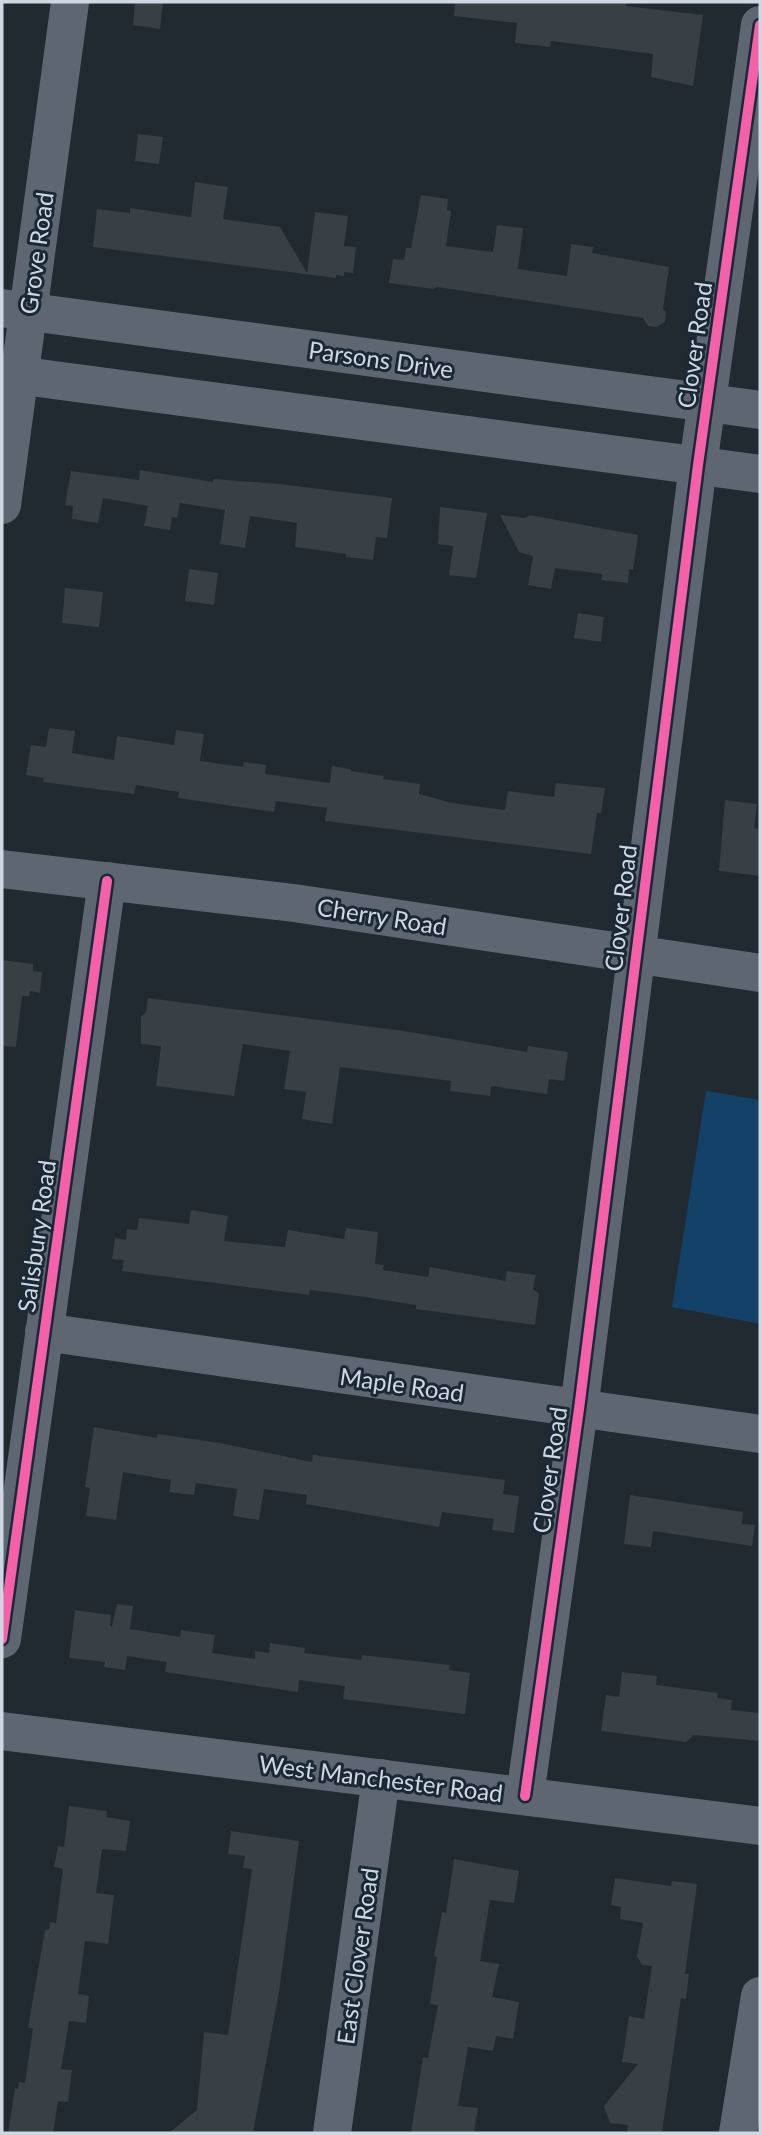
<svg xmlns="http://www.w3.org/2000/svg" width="762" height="2135" font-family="Lato,sans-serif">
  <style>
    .green { fill: #144168 }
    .building { fill: #383f45 }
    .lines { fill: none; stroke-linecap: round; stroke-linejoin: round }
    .minor { stroke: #5e6771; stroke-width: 38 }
    .cycleway-casing { stroke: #1b2937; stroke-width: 15 }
    .cycleway { stroke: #f560ab; stroke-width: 10 }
    .labels { text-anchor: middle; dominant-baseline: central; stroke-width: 6; stroke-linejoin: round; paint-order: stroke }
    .street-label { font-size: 24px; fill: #cfd8e2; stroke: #1b2937 }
  </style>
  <rect width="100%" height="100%" fill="#212931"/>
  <polygon class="green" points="706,1091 760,1100 760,1324 672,1307"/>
  <g class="building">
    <polygon points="135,2 163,2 160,29 133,25"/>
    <polygon points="455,2 626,2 626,6 703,15 693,86 651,77 653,54 551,41 550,47 515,43 517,23 454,16"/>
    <polygon points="138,134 163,137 159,164 135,161"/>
    <polygon points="195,182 228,187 223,219 280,227 307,273 315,212 348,216 344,246 356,247 353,273 344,272 344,276 336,275 336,278 93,247 97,209 130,213 130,208 191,217"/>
    <polygon points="421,195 448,199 447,210 451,211 446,246 493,252 497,225 523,228 518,269 567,276 571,244 593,247 592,253 669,267 663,309 666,312 665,322 657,327 648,326 643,318 437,287 434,289 389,283 393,259 404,260 406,248 411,248"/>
    <polygon points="140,470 213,482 213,479 279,484 392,498 387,538 376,537 373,560 346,557 346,554 295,547 297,523 250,516 245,548 220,544 225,510 180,503 177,518 172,517 170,530 144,526 148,506 103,498 98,523 72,519 73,506 65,505 71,471 139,480"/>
    <polygon points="440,507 487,513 476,578 449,575 453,546 438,544"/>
    <polygon points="500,515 525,518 530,515 638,535 633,570 629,569 628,583 601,580 602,574 555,568 551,589 528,585 533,556 519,552"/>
    <polygon points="189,569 218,573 214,605 185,601"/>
    <polygon points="65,588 103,592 99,627 62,623"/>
    <polygon points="578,613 604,617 601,642 574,638"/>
    <polygon points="49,728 75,731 72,753 114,760 117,736 174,745 176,730 204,734 200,761 243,767 244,762 266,765 265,774 330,783 332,766 351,769 351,771 384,776 383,779 420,784 419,794 452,803 505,810 508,791 554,797 556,783 605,788 601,813 597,813 591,854 325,821 327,808 276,801 274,812 178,798 179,792 136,785 134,794 43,782 44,778 26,775 31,745 46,747"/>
    <polygon points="725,800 757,804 754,828 760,829 760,876 719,871"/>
    <polygon points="2,960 33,964 33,971 42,972 40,993 30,991 29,996 22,996 16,1047 2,1046"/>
    <polygon points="148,998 404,1031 527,1052 528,1046 568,1052 564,1081 549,1079 547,1094 491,1086 490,1096 450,1091 451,1081 340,1067 332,1124 302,1119 306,1092 284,1089 290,1051 243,1044 234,1096 156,1086 161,1046 141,1044 141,1017 146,1012"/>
    <polygon points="191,1210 228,1216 224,1241 285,1247 288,1230 344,1239 346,1228 378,1232 375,1264 384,1265 383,1270 428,1277 430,1267 505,1281 507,1271 536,1275 533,1289 539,1294 535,1325 416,1309 416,1305 365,1297 310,1290 309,1295 122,1271 124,1260 112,1259 115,1238 126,1240 127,1229 137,1230 139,1218 189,1224"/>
    <polygon points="94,1427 157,1438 158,1434 220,1443 312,1462 313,1455 505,1480 503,1494 519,1496 514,1533 492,1530 494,1519 442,1512 439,1527 306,1504 307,1495 264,1489 259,1520 233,1516 237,1489 196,1483 194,1495 169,1492 171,1480 123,1472 116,1520 86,1516 90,1488 85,1487"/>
    <polygon points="630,1495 743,1512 742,1524 755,1525 752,1546 653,1531 651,1547 624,1544"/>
    <polygon points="117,1604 133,1606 130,1629 180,1637 181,1630 215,1635 212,1653 255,1659 255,1651 269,1653 270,1643 305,1648 304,1653 361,1660 362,1655 450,1665 449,1670 470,1673 465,1714 343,1699 345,1686 299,1680 298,1692 165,1672 167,1662 127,1656 125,1670 104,1667 105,1662 69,1658 75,1610 111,1615 110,1626 112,1626"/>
    <polygon points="622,1672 657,1676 656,1685 718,1693 717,1698 732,1700 731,1710 760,1713 760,1741 693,1735 686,1742 601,1731 606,1695 619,1697"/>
    <polygon points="69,1806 107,1811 106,1817 130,1821 126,1851 102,1849 96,1893 114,1895 108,1944 85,1941 78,1994 89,1996 86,2023 69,2021 61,2069 72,2070 68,2102 58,2101 53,2133 8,2133 15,2088 18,2089 19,2082 25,2083 33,2028 28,2028 45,1930 49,1930 50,1922 56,1923 63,1869 54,1867 58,1846 64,1847"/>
    <polygon points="231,1831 299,1841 279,1992 253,2133 169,2133 197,2110 204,2032 228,2035 252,1869 243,1868 245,1856 228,1854"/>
    <polygon points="454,1859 519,1871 514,1903 490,1900 480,1961 499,1964 492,1997 519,2002 513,2039 496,2036 493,2051 468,2047 458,2106 478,2108 474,2133 411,2133 423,2057 428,2058 438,2005 430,2004 437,1957 434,1956 442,1912 446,1913"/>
    <polygon points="615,1878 671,1886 672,1881 697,1884 685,1974 689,1974 686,1999 681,1998 662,2133 627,2133 628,2125 610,2123 604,2106 638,2064 622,2062 629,2016 644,2019 652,1966 642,1965 637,1956 643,1923 620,1919 621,1907 611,1905"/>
  </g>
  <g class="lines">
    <g class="minor">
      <polyline points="2,308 760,410"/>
      <polyline points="2,373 760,474"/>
      <polyline points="2,505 70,2"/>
      <polyline points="2,869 294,903 760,973"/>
      <polyline points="44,1332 760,1434"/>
      <polyline points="2,1639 107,881"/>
      <polyline points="2,1731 760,1826"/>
      <polyline points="525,1796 579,1409 698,465 760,25"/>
      <polyline points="332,2133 381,1778"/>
      <polyline points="738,2133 760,1996"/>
    </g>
    <defs>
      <g id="cycleway">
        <polyline points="2,1639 107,881"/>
        <polyline points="525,1796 579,1409 698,465 760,25"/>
      </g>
    </defs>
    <use href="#cycleway" class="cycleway-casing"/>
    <use href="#cycleway" class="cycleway"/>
  </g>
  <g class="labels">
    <g class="street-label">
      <text transform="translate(36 253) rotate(-82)">Grove Road</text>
      <text transform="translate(694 345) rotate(-82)">Clover Road</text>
      <text transform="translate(381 359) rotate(8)">Parsons Drive</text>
      <text transform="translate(620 908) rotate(-83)">Clover Road</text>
      <text transform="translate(382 916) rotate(9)">Cherry Road</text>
      <text transform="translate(36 1236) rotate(-82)">Salisbury Road</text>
      <text transform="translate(402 1384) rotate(8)">Maple Road</text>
      <text transform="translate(549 1470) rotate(-82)">Clover Road</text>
      <text transform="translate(381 1778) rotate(7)">West Manchester Road</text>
      <text transform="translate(357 1956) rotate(-82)">East Clover Road</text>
    </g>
  </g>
  <rect width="762" height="2135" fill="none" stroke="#cfd8e2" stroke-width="7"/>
</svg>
